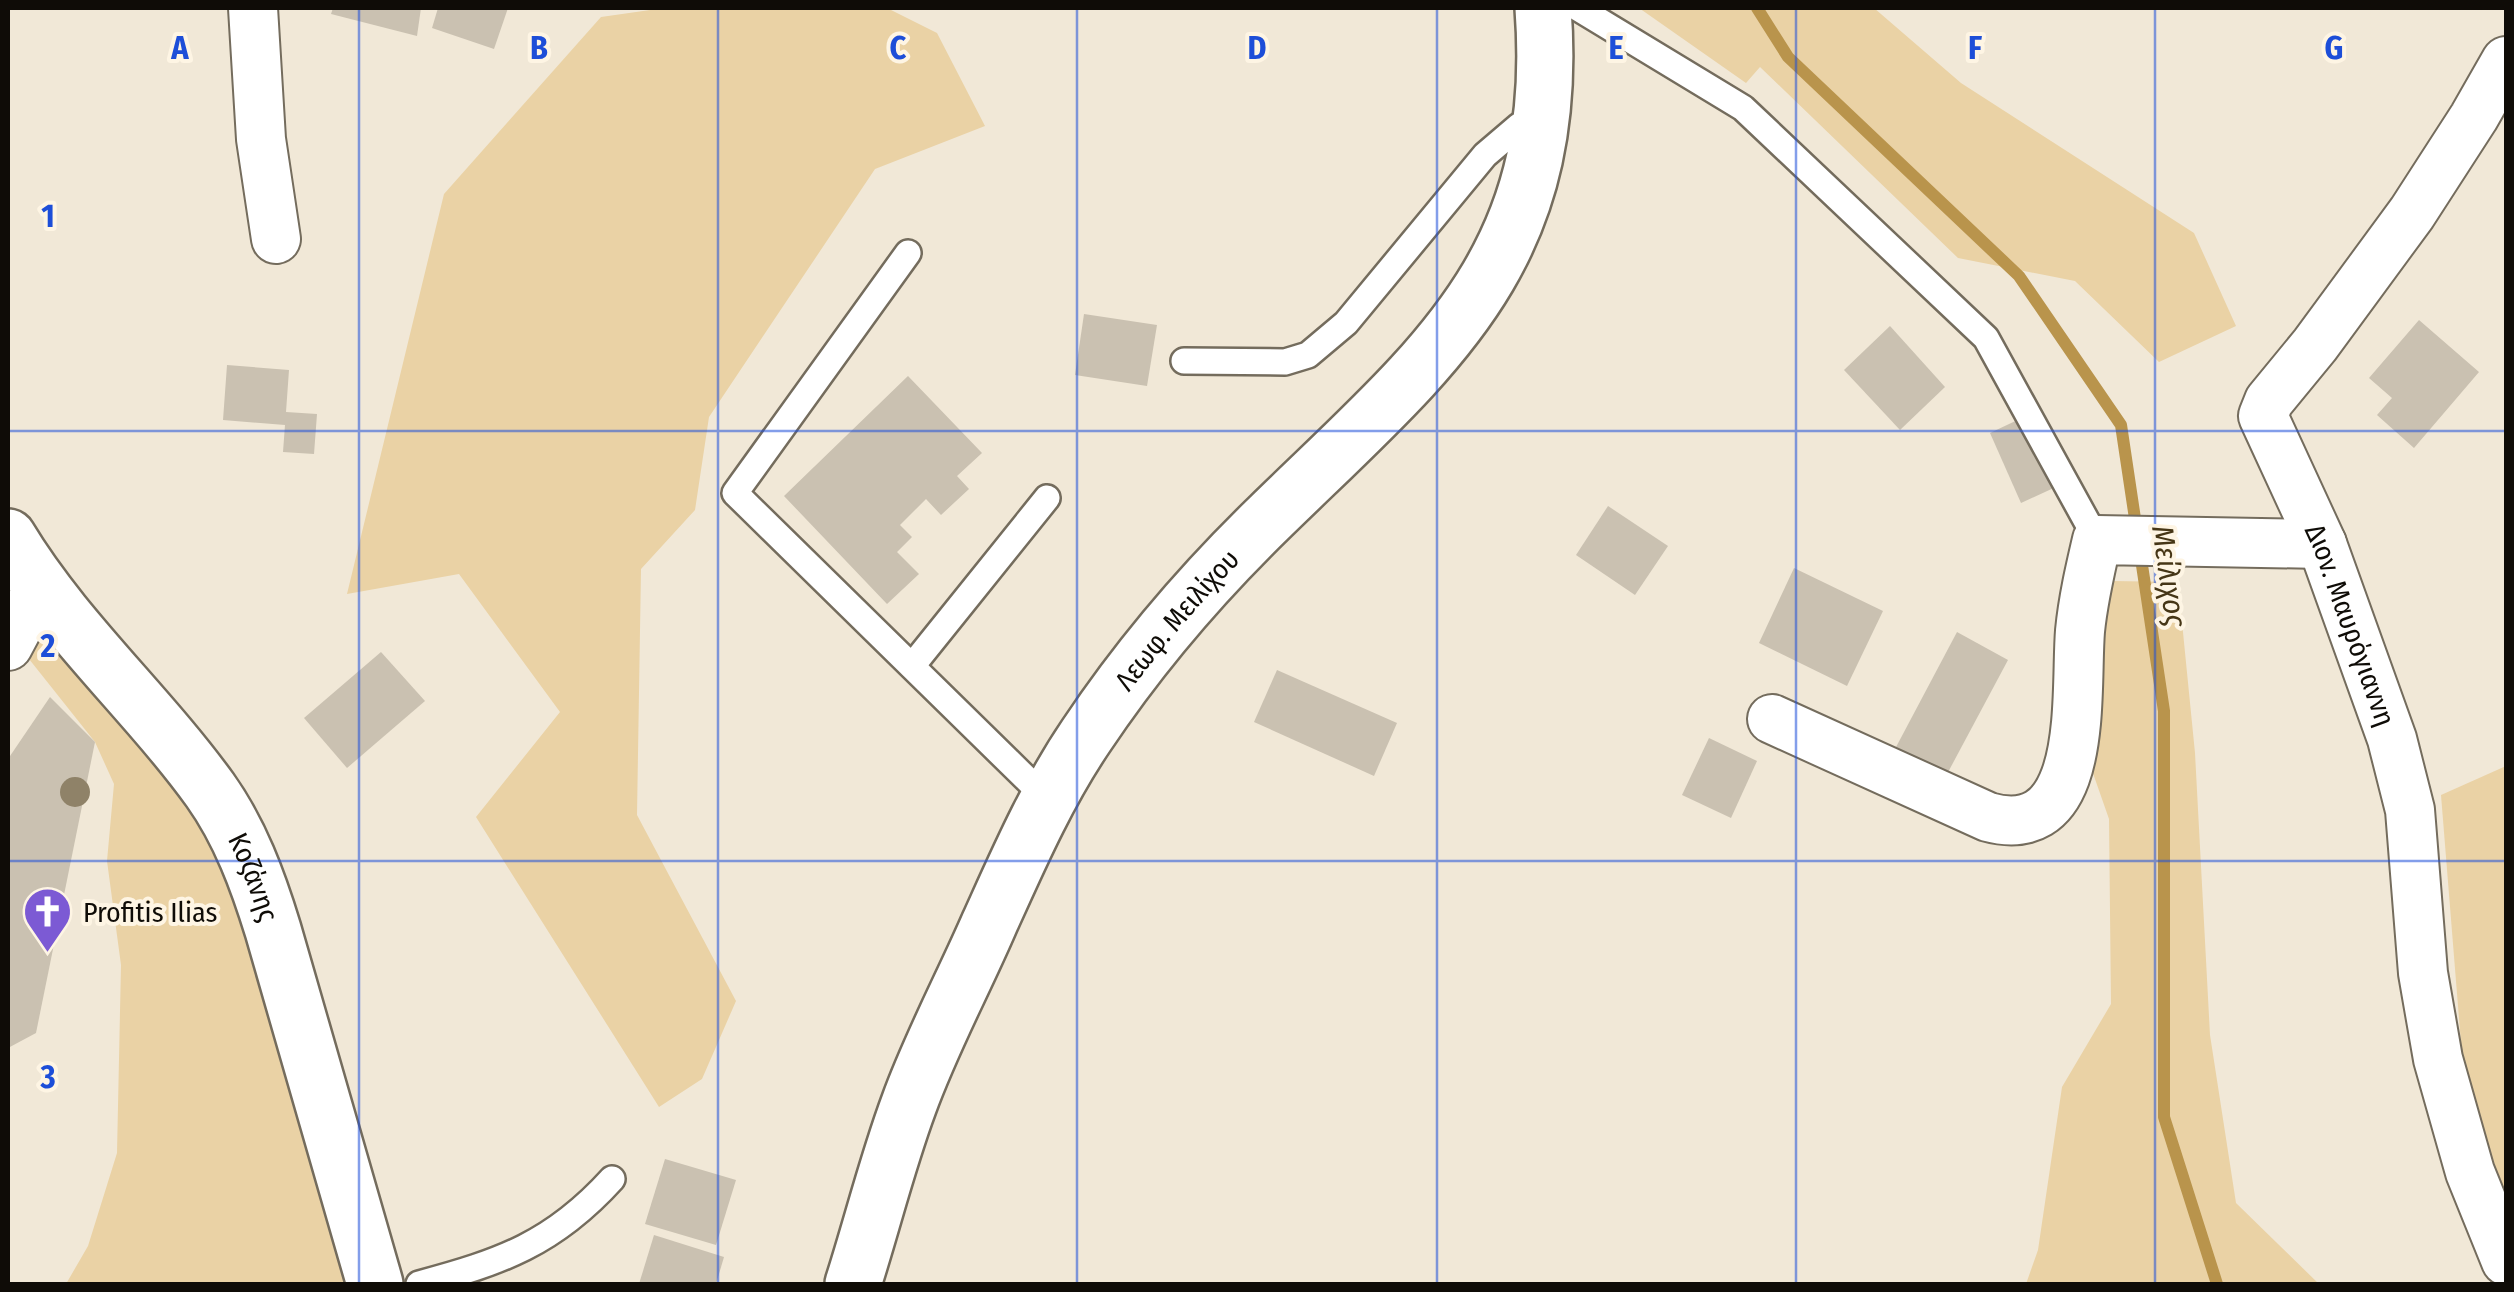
<svg xmlns="http://www.w3.org/2000/svg" width="2514" height="1292" font-family="'Fira Sans Condensed',sans-serif">
  <style>
    .green { fill: #ead2a5 }
    .lines { fill: none; stroke-linecap: round; stroke-linejoin: round }
    .stream { stroke: #b9944c; stroke-width: 12 }
    .building { fill: #cac1b1 }
    .service-casing { stroke: #746c5d; stroke-width: 30 }
    .minor-casing { stroke: #746c5d; stroke-width: 52 }
    .tertiary-casing { stroke: #746c5d; stroke-width: 60 }
    .service { stroke: #fff; stroke-width: 25 }
    .minor { stroke: #fff; stroke-width: 48 }
    .tertiary { stroke: #fff; stroke-width: 55 }
    .tree { fill: #8f8268 }
    .grid { fill: none; stroke: #1d4ed8; stroke-width: 2.5; stroke-opacity: 0.55 }
    .labels { text-anchor: middle; dominant-baseline: central; stroke-width: 8; stroke-linejoin: round; paint-order: stroke }
    .street-label { font-size: 28px; fill: #0f0c07; stroke: #fef5e4 }
    .poi-label { font-size: 28px; fill: #0f0c07; stroke: #fef5e4; text-anchor: start }
    .water-label { font-size: 30px; font-style: italic; fill: #463616; stroke: #fef5e4 }
    .grid-label { font-size: 32px; text-anchor: middle; font-weight: bold; fill: #1d4ed8; stroke: #fef5e4; stroke-width: 8; stroke-linejoin: round; paint-order: stroke }
  </style>
  <rect width="100%" height="100%" fill="#f1e8d7"/>
  <g class="green">
    <polygon points="664,8 887,8 937,33 985,126 875,169 709,417 695,510 641,569 637,815 736,1001 702,1079 659,1107 476,817 560,712 459,574 347,594 444,194 601,17"/>
    <polygon points="1639,8 1874,8 1961,83 2194,233 2236,326 2159,362 2075,281 1958,258 1760,67 1746,83"/>
    <polygon points="2112,581 2178,582 2195,753 2210,1035 2236,1203 2319,1284 2026,1284 2038,1250 2062,1087 2111,1004 2109,819 2088,759 2090,693"/>
    <polygon points="40,628 234,854 355,1284 66,1284 88,1246 117,1153 121,965 107,861 114,784 95,742 29,659"/>
    <polygon points="2506,766 2506,1202 2468,1090 2461,1043 2441,795"/>
  </g>
  <g class="lines">
    <g class="stream">
      <polyline points="1757,8 1788,57 2019,276 2121,425 2137,532"/>
      <polyline points="2140,552 2164,711 2164,1117 2217,1284"/>
    </g>
  </g>
  <g class="building">
    <polygon points="333,8 421,8 417,36 331,14"/>
    <polygon points="438,8 508,8 494,49 432,28"/>
    <polygon points="1084,314 1157,325 1147,386 1075,375"/>
    <polygon points="2419,320 2479,372 2414,448 2377,415 2392,398 2369,378"/>
    <polygon points="1890,326 1945,387 1900,430 1844,370"/>
    <polygon points="227,365 289,370 286,412 317,414 314,454 283,452 285,425 223,420"/>
    <polygon points="908,376 982,453 957,476 969,489 941,515 926,499 900,525 912,537 897,552 919,574 887,604 784,496"/>
    <polygon points="2026,416 2058,486 2021,503 1990,433"/>
    <polygon points="1608,506 1668,546 1635,595 1576,555"/>
    <polygon points="1794,568 1883,611 1847,686 1759,643"/>
    <polygon points="1957,632 2008,660 1946,776 1895,749"/>
    <polygon points="381,652 425,701 347,768 304,718"/>
    <polygon points="1277,670 1397,723 1374,776 1254,722"/>
    <polygon points="50,697 95,742 36,1033 8,1048 8,759"/>
    <polygon points="1709,738 1757,761 1731,818 1682,795"/>
    <polygon points="665,1159 736,1180 716,1245 645,1224"/>
    <polygon points="654,1235 724,1257 716,1284 639,1284"/>
  </g>
  <g class="lines">
    <defs>
      <g id="service">
        <polyline points="1578,8 1743,108 1986,338 2097,540"/>
        <polyline points="908,253 735,493 1047,799"/>
        <polyline points="1184,361 1285,362 1308,355 1346,323 1485,155 1519,126 1540,118"/>
        <polyline points="912,666 1047,498"/>
        <path d="M419,1284C501,1262 553,1244 612,1179"/>
      </g>
      <g id="minor">
        <polyline points="253,8 261,139 276,239"/>
        <path id="s1" d="M2506,61L2474,117L2412,213L2315,345L2269,401L2263,416L2322,544L2392,739L2410,810L2423,973L2438,1059L2470,1172L2506,1261"/>
        <polyline points="8,646 40,586"/>
        <path d="M1772,719L1988,817C2091,845 2075,693 2080,631C2083,600 2090,570 2097,540L2322,544"/>
      </g>
      <g id="tertiary">
        <path id="s2" d="M8,537C64,630 147,703 210,790C240,832 258,881 273,930L375,1284"/>
        <path id="s3" d="M853,1284C872,1225 887,1163 909,1104C931,1043 963,984 989,924C1018,860 1046,795 1086,736C1138,658 1202,583 1270,517C1434,357 1562,261 1543,8"/>
      </g>
    </defs>
    <use href="#service" class="service-casing"/>
    <use href="#minor" class="minor-casing"/>
    <use href="#tertiary" class="tertiary-casing"/>
    <use href="#service" class="service"/>
    <use href="#minor" class="minor"/>
    <use href="#tertiary" class="tertiary"/>
  </g>
  <circle class="tree" cx="75" cy="792" r="15"/>
  <path class="grid" d="M359,8V1284M718,8V1284M1077,8V1284M1437,8V1284M1796,8V1284M2155,8V1284M8,431H2506M8,861H2506"/>
  <defs>
    <symbol id="church-pin" viewBox="-11 -11 22 30"><path d="M0 17L-7.5 6A9.5 9.5 0 1 1 7.5 6Z" fill="#7c5ad4" stroke="#fef5e4"/><path d="M-1.2-6h2.4v3.5h3.3v2.4h-3.3V6h-2.4V-.1h-3.3v-2.4h3.3Z" fill="#fff"/></symbol>
  </defs>
  <g fill-rule="evenodd">
    <use href="#church-pin" x="20" y="884" width="55" height="75"/>
  </g>
  <g class="labels">
    <g class="street-label">
      <text stroke="none"><textPath href="#s3" startOffset="745">Λεωφ. Μειλίχου</textPath></text>
      <text stroke="none"><textPath href="#s1" startOffset="658">Διον. Μαυρόγιαννη</textPath></text>
      <text stroke="none"><textPath href="#s2" startOffset="422">Κοζάνης</textPath></text>
    </g>
    <g class="poi-label">
      <text x="83" y="912">Profitis Ilias</text>
    </g>
    <g class="water-label">
      <text transform="translate(2169 576) rotate(82)">Μείλιχος</text>
    </g>
  </g>
  <g class="grid-label">
    <text x="180" y="59">A</text>
    <text x="539" y="59">B</text>
    <text x="898" y="59">C</text>
    <text x="1257" y="59">D</text>
    <text x="1616" y="59">E</text>
    <text x="1975" y="59">F</text>
    <text x="2334" y="59">G</text>
    <text x="48" y="227">1</text>
    <text x="48" y="657">2</text>
    <text x="48" y="1088">3</text>
  </g>
  <rect width="2514" height="1292" fill="none" stroke="#0f0c07" stroke-width="20"/>
</svg>
